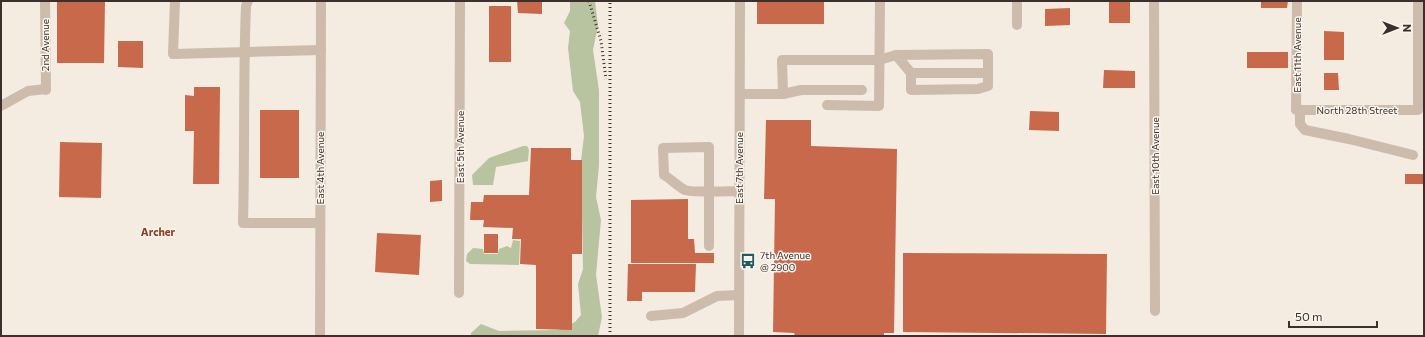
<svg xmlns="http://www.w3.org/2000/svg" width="1425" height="337" font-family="Commissioner,sans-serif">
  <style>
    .green { fill: #b8c4a0 }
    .building { fill: #c8694b }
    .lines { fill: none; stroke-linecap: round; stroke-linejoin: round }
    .minor { stroke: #cdbbac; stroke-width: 10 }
    .rail { stroke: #3b302b; stroke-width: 3; stroke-dasharray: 1 3; stroke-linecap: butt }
    .labels { text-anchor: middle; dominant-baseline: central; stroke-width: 3; stroke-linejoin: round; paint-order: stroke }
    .street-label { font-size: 10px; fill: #3b302b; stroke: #fbf5ee }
    .poi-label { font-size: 10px; fill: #3b302b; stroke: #fbf5ee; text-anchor: start }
    .neighbourhood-label { font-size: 11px; font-weight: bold; fill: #8c3b22; stroke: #fbf5ee }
  </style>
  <rect width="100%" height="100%" fill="#f4ebe1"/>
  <g class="green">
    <polygon points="570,1 595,1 598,26 593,50 599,90 599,165 596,197 601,220 596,275 602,317 598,336 471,336 471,333 481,324 499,331 558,330 575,322 581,315 578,284 583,269 581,161 584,136 580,102 573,91 568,48 570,31 564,23 570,11"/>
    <polygon points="523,146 527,146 529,150 528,161 496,167 493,185 473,185 472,175 489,158"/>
    <polygon points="513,240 520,241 519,265 470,264 466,261 467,254 473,248 483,249 484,254 498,254 499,249 507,246 511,248"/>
  </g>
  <g class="building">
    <polygon points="57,1 105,1 104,63 57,63"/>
    <polygon points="517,1 542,1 542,14 518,13"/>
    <rect x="757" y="1" width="67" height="23"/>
    <rect x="1109" y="1" width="21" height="22"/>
    <polygon points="1261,1 1288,1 1287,8 1261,8"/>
    <rect x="489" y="6" width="22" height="56"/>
    <polygon points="1070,8 1070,25 1045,26 1045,9"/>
    <polygon points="1324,31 1344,32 1344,60 1324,60"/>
    <polygon points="118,41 143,41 143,68 118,67"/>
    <rect x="1247" y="52" width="41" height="16"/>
    <polygon points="1104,70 1135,71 1135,88 1103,88"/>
    <polygon points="1324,73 1338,73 1339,90 1324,90"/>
    <polygon points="194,87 220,87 219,184 193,184 194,131 185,131 185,95 194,96"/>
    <rect x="260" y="110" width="39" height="68"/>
    <polygon points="1030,111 1059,112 1059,131 1029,130"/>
    <polygon points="766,120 811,120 811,146 897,149 894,333 884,333 884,336 795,336 794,333 773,332 775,199 764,199"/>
    <polygon points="60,142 102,143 101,198 59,197"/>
    <polygon points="531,148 571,148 571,160 582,160 582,254 572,254 572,330 536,329 536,265 520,264 521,239 512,239 513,228 483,227 484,220 470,220 471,202 483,202 484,195 529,195"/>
    <rect x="1405" y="174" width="19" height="10"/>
    <polygon points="442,180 442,201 430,202 430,181"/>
    <polygon points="688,199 688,239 694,239 695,253 714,253 714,263 631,263 631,200"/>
    <polygon points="377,233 421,235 419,275 375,272"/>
    <rect x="484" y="234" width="14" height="19"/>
    <polygon points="903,253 1107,254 1106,334 903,332"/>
    <polygon points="628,264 696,264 695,292 642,292 642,301 627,301"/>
  </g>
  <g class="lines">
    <g class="minor">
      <polyline points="45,1 46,90"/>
      <polyline points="175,1 173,54 321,50"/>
      <path d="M248,1L246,6C243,78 245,151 243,223H320"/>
      <polyline points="1154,1 1155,311"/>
      <polyline points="1297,1 1296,110 1418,110 1418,1"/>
      <polyline points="1017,25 1017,1"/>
      <polyline points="911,73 988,73"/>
      <polyline points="740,94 783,94 801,90 862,90"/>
      <polyline points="783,94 782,60 879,60 896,55 988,54 988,86 978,89 911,90 911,73 896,55"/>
      <polyline points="827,105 879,106 880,1"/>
      <polyline points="1,106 28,91 46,89"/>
      <polyline points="1300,110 1300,124 1305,130 1349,139 1413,155"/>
      <path d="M709,246V147L663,148L664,175C671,179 677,186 685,190C692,193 729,191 739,191"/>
      <polyline points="459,293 460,1"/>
      <polyline points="651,316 683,313 717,296 739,295"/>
      <polyline points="320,336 321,1"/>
      <polyline points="739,336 740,1"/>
    </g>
    <g class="rail">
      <polyline points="589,1 601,41 606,79"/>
      <polyline points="610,336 610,1"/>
    </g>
  </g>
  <defs>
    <symbol id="bus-bare" viewBox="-9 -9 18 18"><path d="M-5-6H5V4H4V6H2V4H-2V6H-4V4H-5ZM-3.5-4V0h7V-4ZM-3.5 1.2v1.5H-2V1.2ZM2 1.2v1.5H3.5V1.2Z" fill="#1f5a5e" stroke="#fbf5ee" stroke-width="2.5" paint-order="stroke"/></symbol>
  </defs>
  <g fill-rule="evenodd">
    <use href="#bus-bare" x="737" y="250" width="22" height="22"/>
  </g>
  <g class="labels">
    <g class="street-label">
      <text transform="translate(45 45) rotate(-90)">2nd Avenue</text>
      <text transform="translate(1297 55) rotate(-90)">East 11th Avenue</text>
      <text x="1357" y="110">North 28th Street</text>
      <text transform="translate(460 147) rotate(-90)">East 5th Avenue</text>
      <text transform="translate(1155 156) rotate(-90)">East 10th Avenue</text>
      <text transform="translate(320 168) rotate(-90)">East 4th Avenue</text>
      <text transform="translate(739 168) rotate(-90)">East 7th Avenue</text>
    </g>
    <g class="poi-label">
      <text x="760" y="255">7th Avenue<tspan x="760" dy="12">@ 2900</tspan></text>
    </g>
    <g class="neighbourhood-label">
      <text x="158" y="231">Archer</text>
    </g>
  </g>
  <rect width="1425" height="337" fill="none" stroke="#3b302b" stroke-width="4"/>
  <g transform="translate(1397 28) rotate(90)" stroke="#fbf5ee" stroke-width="3" paint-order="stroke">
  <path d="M0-3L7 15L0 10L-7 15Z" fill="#3b302b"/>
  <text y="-6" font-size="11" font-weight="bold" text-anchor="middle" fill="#3b302b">N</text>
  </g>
  <path d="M1289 321v6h88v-6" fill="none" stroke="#3b302b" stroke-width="2"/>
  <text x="1295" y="321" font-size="12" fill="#3b302b" stroke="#fbf5ee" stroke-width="3" paint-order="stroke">50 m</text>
</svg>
